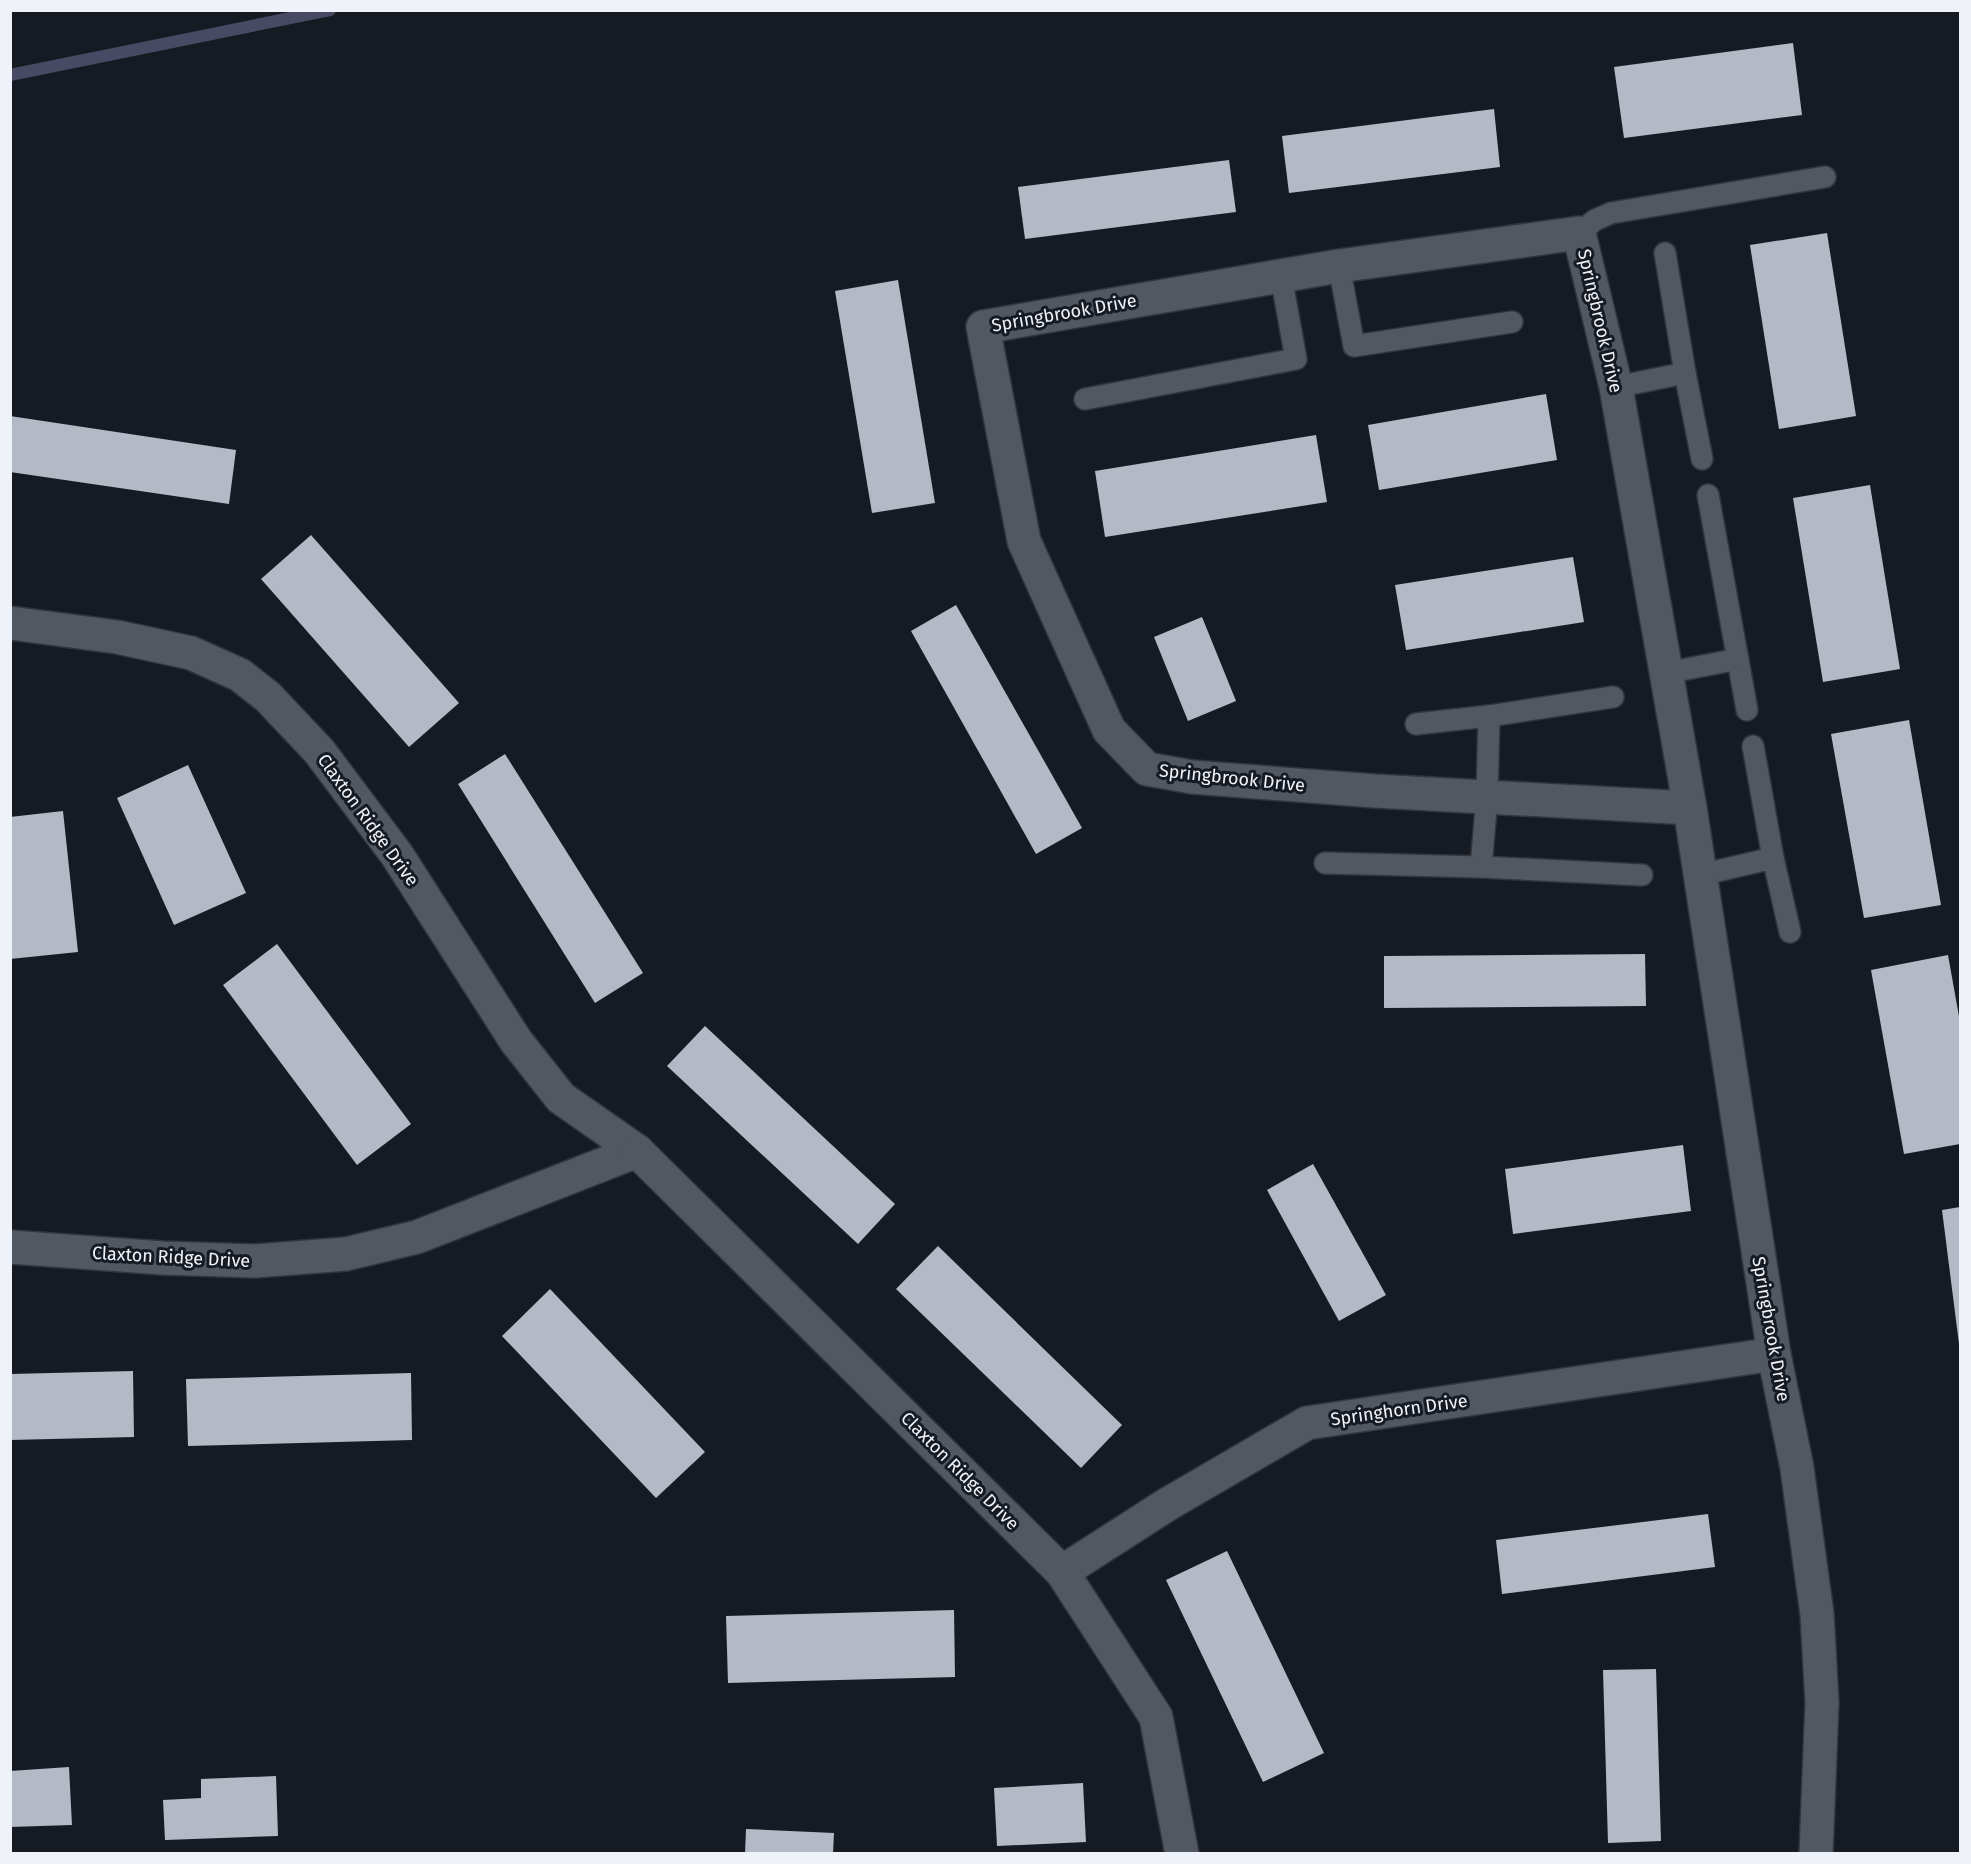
<svg xmlns="http://www.w3.org/2000/svg" width="1971" height="1864" font-family="'Fira Sans',sans-serif">
  <style>
    .lines { fill: none; stroke-linecap: round; stroke-linejoin: round }
    .stream { stroke: #484962; stroke-width: 12 }
    .building { fill: #b4bac5 }
    .service-casing { stroke: #32353b; stroke-width: 24 }
    .minor-casing { stroke: #32353b; stroke-width: 36 }
    .service { stroke: #525862; stroke-width: 21 }
    .minor { stroke: #525862; stroke-width: 33 }
    .labels { text-anchor: middle; dominant-baseline: central; stroke-width: 6; stroke-linejoin: round; paint-order: stroke }
    .street-label { font-size: 18px; fill: #eff2f8; stroke: #161b23 }
  </style>
  <rect width="100%" height="100%" fill="#161b23"/>
  <g class="lines">
    <polyline class="stream" points="10,75 330,10"/>
  </g>
  <g class="building">
    <polygon points="1793,43 1802,115 1624,138 1614,67"/>
    <polygon points="1494,109 1500,167 1289,193 1282,136"/>
    <polygon points="1229,160 1236,212 1025,239 1018,187"/>
    <polygon points="1827,233 1856,416 1779,429 1750,245"/>
    <polygon points="898,280 935,503 872,513 835,291"/>
    <polygon points="1546,394 1557,460 1379,490 1368,425"/>
    <polygon points="10,416 236,450 229,504 10,472"/>
    <polygon points="1316,435 1327,502 1105,537 1095,471"/>
    <polygon points="1870,485 1900,669 1823,682 1793,498"/>
    <polygon points="311,535 459,703 409,747 261,579"/>
    <polygon points="1573,557 1584,622 1406,650 1395,585"/>
    <polygon points="956,605 1082,828 1036,854 911,631"/>
    <polygon points="1202,617 1236,701 1188,721 1154,637"/>
    <polygon points="1909,720 1941,905 1864,918 1831,734"/>
    <polygon points="505,754 643,973 595,1003 458,784"/>
    <polygon points="188,765 246,893 174,925 117,798"/>
    <polygon points="63,811 78,952 10,959 10,817"/>
    <polygon points="277,944 411,1124 357,1165 223,985"/>
    <polygon points="1645,954 1646,1006 1384,1008 1384,956"/>
    <polygon points="1948,955 1960,1022 1960,1144 1904,1154 1871,970"/>
    <polygon points="705,1026 895,1204 858,1244 667,1066"/>
    <polygon points="1683,1145 1691,1211 1513,1234 1505,1169"/>
    <polygon points="1313,1164 1386,1295 1339,1321 1267,1190"/>
    <polygon points="1960,1207 1960,1344 1959,1344 1942,1210"/>
    <polygon points="938,1246 1122,1425 1081,1468 896,1289"/>
    <polygon points="550,1289 705,1452 656,1498 502,1336"/>
    <polygon points="133,1371 134,1437 10,1440 10,1374"/>
    <polygon points="411,1373 412,1440 188,1446 186,1379"/>
    <polygon points="1708,1514 1715,1567 1502,1594 1496,1540"/>
    <polygon points="1227,1551 1324,1753 1263,1782 1166,1580"/>
    <polygon points="954,1610 955,1677 728,1683 726,1616"/>
    <polygon points="1656,1669 1661,1841 1608,1843 1603,1670"/>
    <polygon points="69,1767 72,1825 10,1827 10,1771"/>
    <polygon points="276,1776 278,1836 165,1840 163,1800 201,1798 201,1779"/>
    <polygon points="1083,1783 1086,1842 997,1846 994,1788"/>
    <polygon points="746,1829 834,1833 833,1854 745,1854"/>
  </g>
  <g class="lines">
    <defs>
      <g id="service">
        <polyline points="1579,233 1595,220 1611,213 1825,177"/>
        <polyline points="1339,266 1354,346 1512,322"/>
        <polyline points="1685,373 1702,459"/>
        <polyline points="1616,387 1685,373 1665,253"/>
        <polyline points="1085,399 1296,359 1281,276"/>
        <polyline points="1708,495 1747,710"/>
        <polyline points="1666,673 1738,659"/>
        <polyline points="1613,697 1489,716 1487,797 1481,867 1642,875"/>
        <polyline points="1416,724 1489,716"/>
        <polyline points="1773,858 1790,932"/>
        <polyline points="1325,863 1481,867"/>
        <polyline points="1700,875 1773,858 1753,746"/>
      </g>
      <g id="minor">
        <polygon points="1579,233 1616,387 1690,808 1375,791 1192,777 1147,769 1109,730 1024,541 983,327 1339,266"/>
        <polyline points="10,623 117,637 191,653 240,675 268,697 319,751 397,855 516,1041 561,1098 637,1151 417,1237 346,1254 255,1261 163,1258 10,1247"/>
        <polyline points="1690,808 1774,1354 1797,1468 1817,1614 1822,1702 1816,1854"/>
        <polyline points="637,1151 1062,1572 1156,1717 1182,1854"/>
        <polyline points="1062,1572 1168,1504 1307,1423 1774,1354"/>
      </g>
    </defs>
    <use href="#service" class="service-casing"/>
    <use href="#minor" class="minor-casing"/>
    <use href="#service" class="service"/>
    <use href="#minor" class="minor"/>
  </g>
  <g class="labels">
    <g class="street-label">
      <text transform="translate(1064 313) rotate(-10)">Springbrook Drive</text>
      <text transform="translate(1600 321) rotate(77)">Springbrook Drive</text>
      <text transform="translate(1232 778) rotate(6)">Springbrook Drive</text>
      <text transform="translate(368 820) rotate(54)">Claxton Ridge Drive</text>
      <text transform="translate(171 1257) rotate(3)">Claxton Ridge Drive</text>
      <text transform="translate(1771 1329) rotate(80)">Springbrook Drive</text>
      <text transform="translate(1399 1410) rotate(-8)">Springhorn Drive</text>
      <text transform="translate(960 1471) rotate(45)">Claxton Ridge Drive</text>
    </g>
  </g>
  <rect width="1971" height="1864" fill="none" stroke="#eff2f8" stroke-width="24"/>
</svg>
